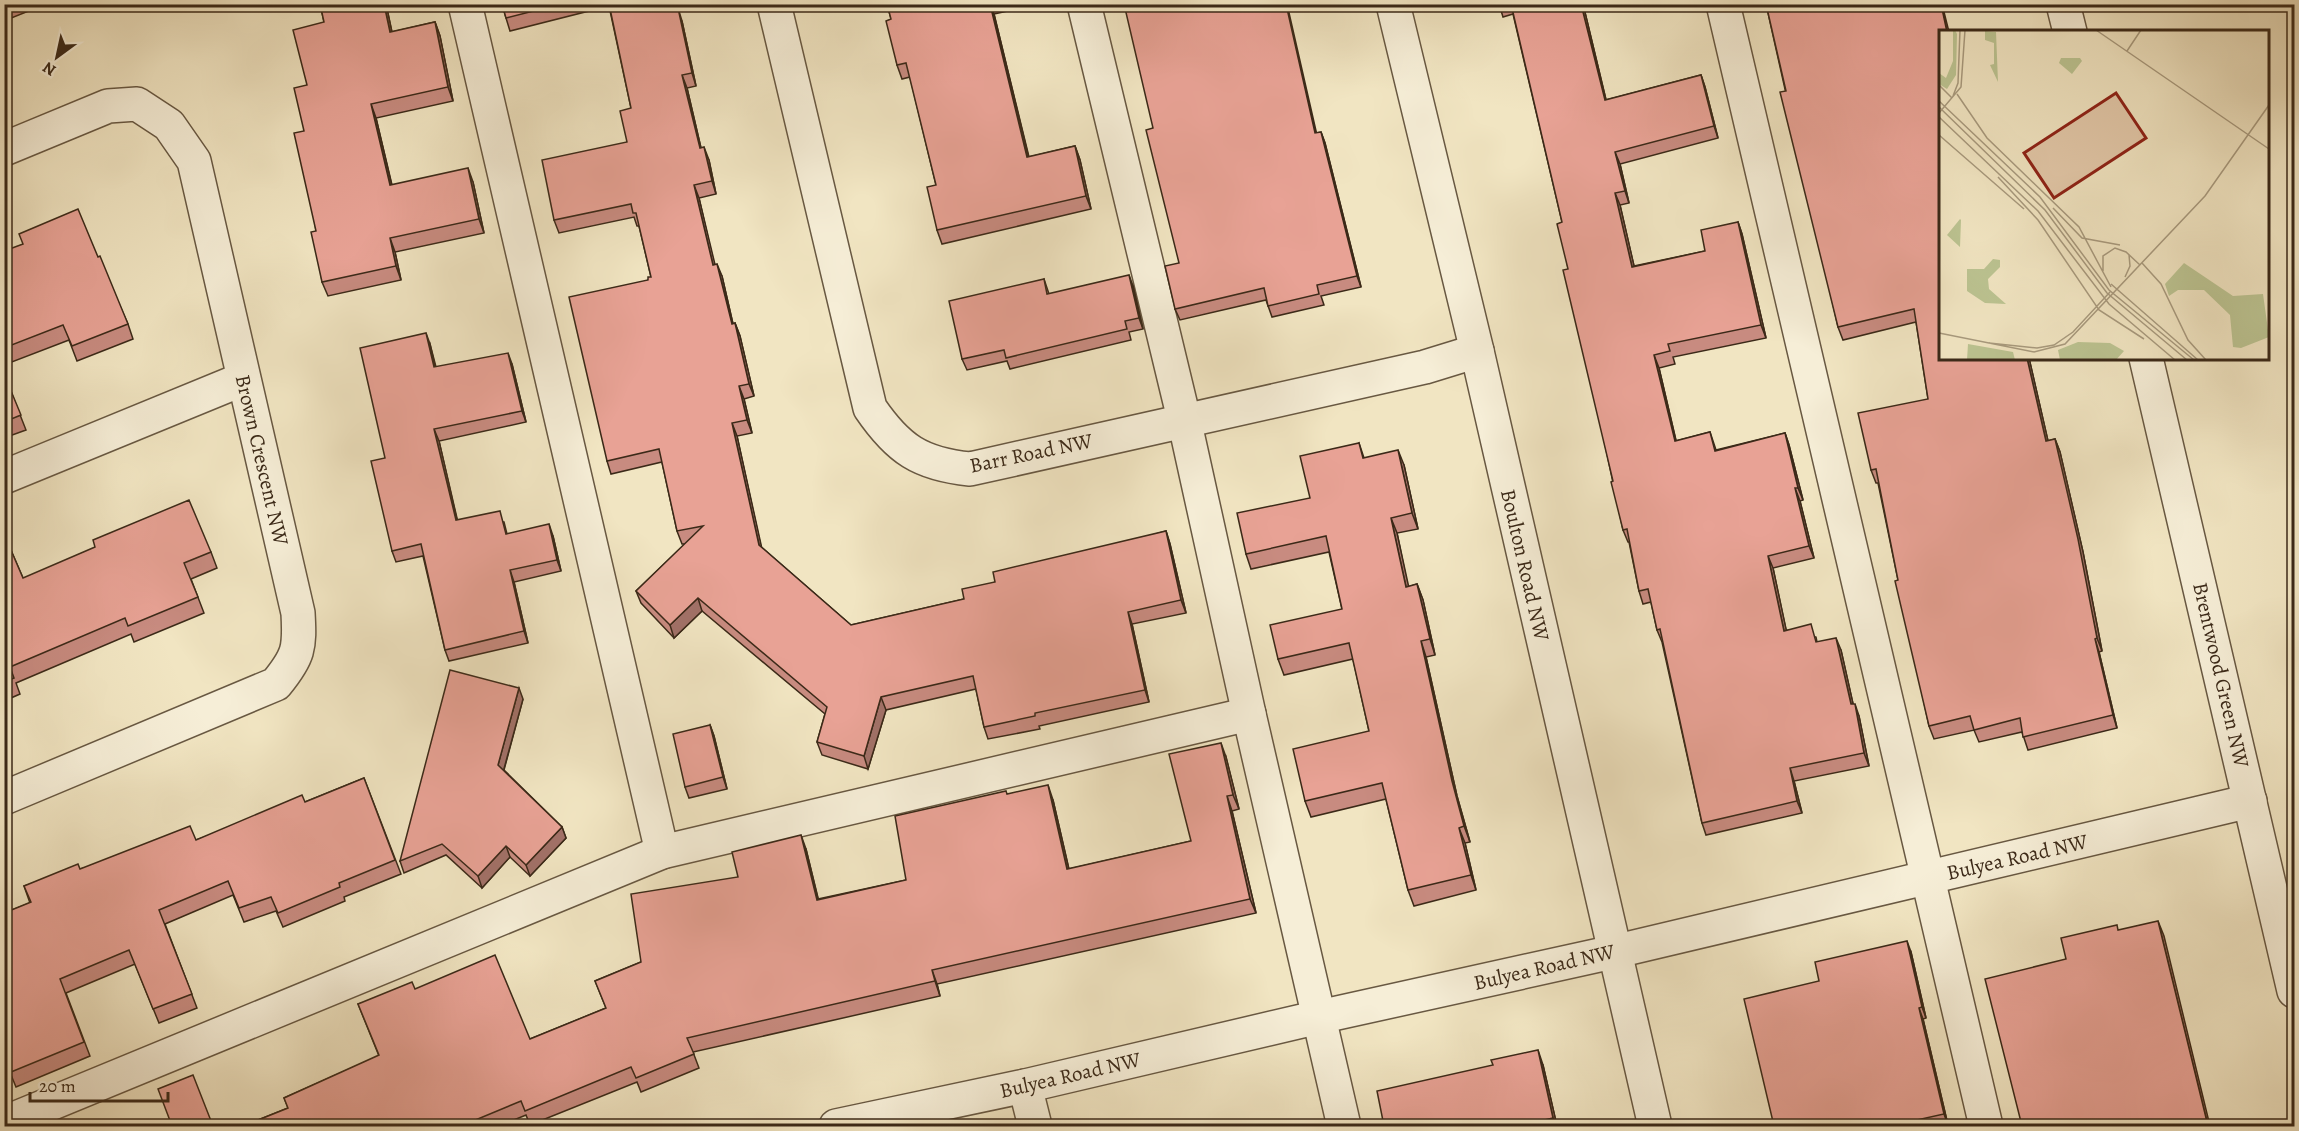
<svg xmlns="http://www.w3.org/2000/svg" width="2299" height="1131" font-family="Alegreya,serif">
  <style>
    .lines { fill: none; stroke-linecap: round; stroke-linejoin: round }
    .minor-casing { stroke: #685842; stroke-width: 36 }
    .minor { stroke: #f6eed7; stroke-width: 33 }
    .wall { fill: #c88b80; stroke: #3b2918; stroke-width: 1.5 }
    .shaded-wall { fill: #a27168; stroke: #3b2918; stroke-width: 1.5 }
    .building { fill: #e8a295; stroke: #3b2918; stroke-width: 1.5 }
    .labels { text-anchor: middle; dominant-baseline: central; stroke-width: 4.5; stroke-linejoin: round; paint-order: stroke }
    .street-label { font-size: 21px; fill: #3b2918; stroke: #f6eed7 }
    .inset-road { fill: none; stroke: #a89a7e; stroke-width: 1.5 }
    .view { fill: #8f2418; fill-opacity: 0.15; stroke: #8f2418; stroke-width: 3 }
    .inset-edge { fill: none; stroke: #3b2918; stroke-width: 3 }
  </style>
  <rect width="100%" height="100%" fill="#f1e5c2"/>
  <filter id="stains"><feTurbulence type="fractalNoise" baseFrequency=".00333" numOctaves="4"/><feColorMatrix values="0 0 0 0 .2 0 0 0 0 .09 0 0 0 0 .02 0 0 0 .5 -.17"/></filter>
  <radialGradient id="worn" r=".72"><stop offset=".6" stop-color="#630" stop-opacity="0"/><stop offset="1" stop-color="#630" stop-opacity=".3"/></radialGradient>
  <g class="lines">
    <defs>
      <g id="minor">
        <polyline points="465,4 662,852"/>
        <path d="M774,4L870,408C898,449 920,464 970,469L1425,367L1477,351"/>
        <polyline points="1084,4 1184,419 1249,714 1344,1126"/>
        <polyline points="1393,4 1477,351 1655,1126"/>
        <polyline points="1723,4 1986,1126"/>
        <polyline points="2063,4 2070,32"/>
        <path d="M4,149L108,106L137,104L169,125L194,161L298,613C300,648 299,656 276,684L4,798"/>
        <polyline points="2146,358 2294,991"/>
        <polyline points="4,477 243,379"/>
        <polyline points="1025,1086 1035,1126"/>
        <polyline points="4,1123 662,852 1249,714"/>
        <polyline points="836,1126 1025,1086 1319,1017 1613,952 2250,801"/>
      </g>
    </defs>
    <use href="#minor" class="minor-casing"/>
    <use href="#minor" class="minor"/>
  </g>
  <g class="wall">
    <polygon points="4,4 46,4 4,21"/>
    <polygon points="320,4 386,4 392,32 435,22 440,36 453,101 376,118 392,185 473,182 484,233 395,252 401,280 328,296 322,282 304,131 324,22"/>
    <polygon points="502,4 671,4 672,9 682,21 696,86 687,88 701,148 709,160 716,194 699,198 714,264 722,276 733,324 735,323 740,336 754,396 744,399 752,433 737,436 761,547 851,625 964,599 995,582 1166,531 1170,544 1186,613 1132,624 1149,702 1039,726 1040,729 988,739 984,727 976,689 886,710 868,769 822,755 817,742 825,714 702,611 674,638 641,603 636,591 685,544 682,544 677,531 662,462 611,474 607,461 648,280 651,277 639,226 637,226 634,217 559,233 554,220 627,142 631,108 609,6 510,31 506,18"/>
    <polygon points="887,4 1039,4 994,14 1029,157 1075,146 1080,160 1091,209 942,244 937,230 936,185 910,77 902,79 897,65 891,19"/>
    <polygon points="1499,4 1583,4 1606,100 1701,75 1705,87 1718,138 1620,164 1629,203 1620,205 1634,266 1705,251 1738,222 1742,234 1766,338 1673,357 1675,364 1659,368 1676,441 1710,432 1716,450 1785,433 1789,445 1803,500 1800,501 1814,558 1773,568 1786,630 1816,637 1817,642 1841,650 1853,704 1859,716 1869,766 1794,781 1802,813 1706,835 1702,823 1662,642 1657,630 1651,602 1643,604 1639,591 1629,542 1628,542 1623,530 1568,269 1562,222 1513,14 1503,17"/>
    <polygon points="1766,4 1941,358 2029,358 2048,441 2055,439 2060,452 2083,552 2102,651 2099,652 2117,728 2028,750 2022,732 1979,742 1974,730 1934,739 1929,726 1898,580 1878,483 1876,483 1871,470 1928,399 1916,322 1843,340 1838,327"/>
    <polygon points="1321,132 1325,143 1361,287 1321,296 1324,305 1272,317 1266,300 1180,320 1175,309 1179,263 1316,133"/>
    <polygon points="4,251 98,257 128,324 133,339 77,361 69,340 4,365"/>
    <polygon points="1044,279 1049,294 1133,286 1143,329 1129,332 1131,340 1010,369 1007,361 967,370 962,359"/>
    <polygon points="430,344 436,367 512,364 526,422 439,441 457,520 504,522 507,534 553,536 561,571 514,582 528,643 449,661 445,650 423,556 396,562 392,551 385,458"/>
    <polygon points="4,374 26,430 4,438"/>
    <polygon points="1359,443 1364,458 1404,465 1418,529 1397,533 1408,587 1417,584 1423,600 1435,655 1426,657 1457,796 1470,842 1465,843 1476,890 1414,906 1408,890 1386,799 1311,817 1305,801 1369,731 1353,659 1284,675 1278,659 1342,609 1329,552 1251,569 1246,554 1310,498"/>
    <polygon points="4,534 23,578 211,552 217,568 191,579 204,613 134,642 131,634 16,683 20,694 4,701"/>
    <polygon points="523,699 504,770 562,827 566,838 530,876 510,857 482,888 446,855 404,873 400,861"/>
    <polygon points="710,725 714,736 727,789 689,798 685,787"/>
    <polygon points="1226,757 1239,809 1232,811 1256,913 937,984 940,996 693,1052 699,1068 641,1092 637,1082 530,1125 526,1115 499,1126 243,1126 288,1108 284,1098 379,1056 358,1004 415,989 530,1039 606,1008 595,981 641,962 738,877 806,849 818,899 906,880 1007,794 1053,800 1069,869 1191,841"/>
    <polygon points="364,778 401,874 344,897 345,901 283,927 276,911 244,922 233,895 165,924 197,1008 159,1023 135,964 66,993 90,1056 16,1087 4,1058 4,913 30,903 24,886 80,869 196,840 305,802"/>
    <polygon points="1911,952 1926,1018 1923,1019 1948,1125 1943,1126 1774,1126"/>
    <polygon points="1543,1065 1557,1126 1384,1126"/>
  </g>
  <g class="shaded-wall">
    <polygon points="384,4 386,4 395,47 390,32"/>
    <polygon points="990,4 994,14 1032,171 1027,157"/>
    <polygon points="1286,4 1287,4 1319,144 1315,133"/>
    <polygon points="1581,4 1583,4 1609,112 1605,100"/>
    <polygon points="1941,4 1942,4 1949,32 1947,32"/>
    <polygon points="678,8 682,21 696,86 692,73"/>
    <polygon points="435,22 440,36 453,101 448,87"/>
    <polygon points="682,75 687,88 704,161 700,148"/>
    <polygon points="1701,75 1705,87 1718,138 1714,126"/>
    <polygon points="371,104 376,118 395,199 390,185"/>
    <polygon points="1321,132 1325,143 1361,287 1357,276"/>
    <polygon points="1075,146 1080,160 1091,209 1086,196"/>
    <polygon points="704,147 709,160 716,194 712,181"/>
    <polygon points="1615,152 1620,164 1629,203 1625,191"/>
    <polygon points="468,168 473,182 484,233 479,219"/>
    <polygon points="694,185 699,198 718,277 713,265"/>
    <polygon points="1615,193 1620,205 1637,279 1632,267"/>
    <polygon points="1738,222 1742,234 1766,338 1761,325"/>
    <polygon points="390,238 395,252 401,280 396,266"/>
    <polygon points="717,264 722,276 736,337 732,324"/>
    <polygon points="1129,275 1133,286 1143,329 1139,318"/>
    <polygon points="735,323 740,336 754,396 749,384"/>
    <polygon points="426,333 430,344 438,379 434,367"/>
    <polygon points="508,353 512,364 526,422 522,411"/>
    <polygon points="1654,355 1659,368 1679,453 1675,441"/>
    <polygon points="2027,358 2029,358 2051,454 2046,441"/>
    <polygon points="739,386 744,399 752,433 747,420"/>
    <polygon points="732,423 737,436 764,558 759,545"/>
    <polygon points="434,429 439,441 460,531 456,520"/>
    <polygon points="1785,433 1789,445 1803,500 1798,488"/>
    <polygon points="2055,439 2060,452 2083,552 2102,651 2097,638"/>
    <polygon points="1398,450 1404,465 1418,529 1412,513"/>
    <polygon points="1795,488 1800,501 1814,558 1809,546"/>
    <polygon points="1391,518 1397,533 1412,602 1406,587"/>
    <polygon points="549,524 553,536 561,571 557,560"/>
    <polygon points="1166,531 1170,544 1186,613 1181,600"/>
    <polygon points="1768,556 1773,568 1789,643 1784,631"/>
    <polygon points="510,570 514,582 528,643 524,631"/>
    <polygon points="1417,584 1423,600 1435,655 1430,639"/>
    <polygon points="698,598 702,611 674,638 670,625"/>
    <polygon points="1128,612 1132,624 1149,702 1145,690"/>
    <polygon points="1836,638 1841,650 1856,717 1851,704"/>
    <polygon points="2095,639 2099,652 2117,728 2113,715"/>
    <polygon points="1421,641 1426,657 1457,796 1470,842 1464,826 1452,781"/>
    <polygon points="519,688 523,699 502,776 498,765"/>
    <polygon points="881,697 886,710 868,769 864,756"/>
    <polygon points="1855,704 1859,716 1869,766 1864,753"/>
    <polygon points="710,725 714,736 727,789 723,777"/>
    <polygon points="1221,743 1226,757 1239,809 1233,795"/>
    <polygon points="1790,768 1794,781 1802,813 1797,801"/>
    <polygon points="1048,785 1053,800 1072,883 1067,869"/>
    <polygon points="1227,796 1232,811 1256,913 1250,899"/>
    <polygon points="562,827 566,838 530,876 526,865"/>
    <polygon points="1459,828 1465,843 1476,890 1471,875"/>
    <polygon points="801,835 806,849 822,914 817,900"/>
    <polygon points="506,846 510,857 482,888 478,876"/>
    <polygon points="2158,921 2164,936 2210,1126 2208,1126"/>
    <polygon points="1907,941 1911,952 1926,1018 1922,1007"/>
    <polygon points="932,970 937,984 940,996 935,981"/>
    <polygon points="1919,1008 1923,1019 1948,1125 1944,1114"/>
    <polygon points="1538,1050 1543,1065 1557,1126 1556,1126 1553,1118"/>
  </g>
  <g class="building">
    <polygon points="320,4 384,4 390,32 435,22 448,87 371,104 390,185 468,168 479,219 390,238 396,266 322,282 311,232 316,231 294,133 304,131 294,88 307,85 293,30 324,22"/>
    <polygon points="502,4 561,4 506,18"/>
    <polygon points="609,4 669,4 670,10 678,8 692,73 682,75 700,148 704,147 712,181 694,185 713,265 717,264 732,324 735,323 749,384 739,386 747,420 732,423 759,545 851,625 964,599 962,589 995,582 993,572 1166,531 1181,600 1128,612 1145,690 1035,713 1035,716 984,727 973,676 881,697 864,756 817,742 827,707 698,598 670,625 636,591 703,526 677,531 659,449 607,461 569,297 648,280 648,277 651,277 636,213 633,213 631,204 554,220 542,160 627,142 620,111 631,108"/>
    <polygon points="887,4 990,4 1027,157 1075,146 1086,196 937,230 927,187 936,185 906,63 897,65 886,21 891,19"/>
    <polygon points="1124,4 1286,4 1315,133 1321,132 1357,276 1317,285 1319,294 1268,306 1264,288 1175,309 1165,266 1179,263 1146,130 1153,128"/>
    <polygon points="1511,4 1581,4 1605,100 1701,75 1714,126 1615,152 1625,191 1615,193 1632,267 1705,251 1701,230 1738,222 1761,325 1668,344 1670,351 1654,355 1675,441 1710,432 1715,451 1785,433 1798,488 1795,488 1809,546 1768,556 1784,631 1811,624 1816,642 1836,638 1851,704 1855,704 1864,753 1790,768 1797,801 1702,823 1660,629 1657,630 1648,589 1639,591 1627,529 1623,530 1611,482 1613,481 1563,270 1568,269 1557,224 1562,222"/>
    <polygon points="1766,4 1941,4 1947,32 1941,32 1941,358 2027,358 2046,441 2055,439 2078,539 2097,638 2095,639 2113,715 2023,737 2020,718 1974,730 1970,716 1929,726 1895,581 1898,580 1876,469 1871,470 1858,413 1928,399 1914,309 1838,327 1780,92 1786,91"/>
    <polygon points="78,209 98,257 100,256 128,324 72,346 63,325 4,348 4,251 23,244 19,234"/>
    <polygon points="1129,275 1139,318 1125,321 1127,329 1006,358 1004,350 962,359 949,301 1044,279 1047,294"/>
    <polygon points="426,333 434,367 508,353 522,411 434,429 456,520 500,511 506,534 549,524 557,560 510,570 524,631 445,650 421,544 392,551 371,461 385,458 360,348"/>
    <polygon points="4,374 21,415 4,422"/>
    <polygon points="1359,443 1363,458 1398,450 1412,513 1391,518 1406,587 1417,584 1430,639 1421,641 1452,781 1464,826 1459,828 1471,875 1408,890 1382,783 1305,801 1293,749 1369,731 1349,643 1278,659 1270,625 1342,609 1326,536 1246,554 1237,513 1310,498 1300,456"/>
    <polygon points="189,500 211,552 184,563 198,597 128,626 125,618 10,667 14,678 4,682 4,534 23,578 95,547 93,540"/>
    <polygon points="450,670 519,688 498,765 562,827 526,865 506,846 478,876 442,844 400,861"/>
    <polygon points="710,725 723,777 685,787 673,734"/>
    <polygon points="1221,743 1233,795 1227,796 1250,899 932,970 935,981 687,1038 694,1054 636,1078 631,1067 525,1111 521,1101 461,1126 243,1126 288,1108 284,1098 379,1055 358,1004 412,982 415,989 495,955 530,1039 606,1008 595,981 641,962 631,894 738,877 732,852 801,835 817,900 906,880 895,816 1006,791 1007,794 1048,785 1067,869 1191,841 1169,754"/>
    <polygon points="364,778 395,860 339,883 340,887 278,913 271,897 239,908 228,881 159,910 192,994 153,1009 129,950 60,979 84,1042 11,1072 4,1057 4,913 31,902 24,886 78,864 80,869 190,826 196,840 302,795 305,802"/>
    <polygon points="2158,921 2208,1126 2022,1126 1985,979 2066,959 2061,938 2117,925 2118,930"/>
    <polygon points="1907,941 1922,1007 1919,1008 1944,1114 1890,1126 1774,1126 1744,999 1819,981 1815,962"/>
    <polygon points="1538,1050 1553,1118 1544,1120 1546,1126 1384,1126 1377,1091 1493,1065 1491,1060"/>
    <polygon points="193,1075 213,1126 172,1126 158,1089"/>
    <polygon points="1207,1123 1208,1126 1191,1126"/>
  </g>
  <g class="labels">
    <g class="street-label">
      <text transform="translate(1031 453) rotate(-12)">Barr Road NW</text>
      <text transform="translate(262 460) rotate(77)">Brown Crescent NW</text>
      <text transform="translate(1525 565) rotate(77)">Boulton Road NW</text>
      <text transform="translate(2221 675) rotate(77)">Brentwood Green NW</text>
      <text transform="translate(2017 857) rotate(-13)">Bulyea Road NW</text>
      <text transform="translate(1544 967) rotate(-13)">Bulyea Road NW</text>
      <text transform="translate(1070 1075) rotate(-13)">Bulyea Road NW</text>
    </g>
  </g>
  <g transform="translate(1939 30)">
    <rect width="330" height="330" fill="#f1e5c2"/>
    <path d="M5,0H16L18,4L17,45L8,59L0,54V43L7,48L14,31V1ZM46,1L57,2L59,52L51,35L55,34V13L46,10ZM139,312L171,313L185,321L177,330H121L119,320Z" fill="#bcc492"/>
    <path d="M122,28H141L143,31L133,44L120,33ZM21,189L22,190L21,217L8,205ZM54,229L61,230V237L49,249L50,259L67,274L46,273L28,261V239H45ZM245,233L294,266L324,264L330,307L302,318L294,317L291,285L265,260H239L230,266L226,254ZM29,314L74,322L76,330H28Z" fill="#bcc492"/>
    <path class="inset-road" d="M157,0L330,119M188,21L202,0M0,55L13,68M18,64L48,108L140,197L172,257M14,66L19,53L21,0M0,71L101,167L170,260L255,330M0,77L106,180L168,263L248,330M0,83L22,57L26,0M0,87L99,181L170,274L236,330M0,105L85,179M59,147L99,190L160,280L205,309M114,178L143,208L181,215M203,233L222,254L249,310L267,330M164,241V226L176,218L187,222L201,235M186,247L191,236L190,225M172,254L259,330M0,303L95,322L126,314L266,166L330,75M50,313L98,318L115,315L134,302L171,262"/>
    <path class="view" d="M177,63L207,108L115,168L85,123Z"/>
    <rect width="330" height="330" class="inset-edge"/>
  </g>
  <rect width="2299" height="1131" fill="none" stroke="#f1e5c2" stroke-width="24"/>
  <rect x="6" y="6" width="2287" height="1119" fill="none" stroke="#3b2918" stroke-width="3"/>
  <rect x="12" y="12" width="2275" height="1107" fill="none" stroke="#3b2918" stroke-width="1.5"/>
  <g transform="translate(57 57) rotate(213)" stroke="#f6eed7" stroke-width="4.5" paint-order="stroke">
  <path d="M0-4.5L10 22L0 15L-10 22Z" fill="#3b2918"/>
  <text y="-9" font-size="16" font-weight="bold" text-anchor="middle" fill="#3b2918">N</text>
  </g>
  <path d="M30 1092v9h138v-9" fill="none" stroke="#3b2918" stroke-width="3"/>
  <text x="39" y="1092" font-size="18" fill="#3b2918" stroke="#f6eed7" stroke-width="4.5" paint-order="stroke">20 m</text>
  <rect width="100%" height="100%" filter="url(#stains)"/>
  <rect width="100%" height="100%" fill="url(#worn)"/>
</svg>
